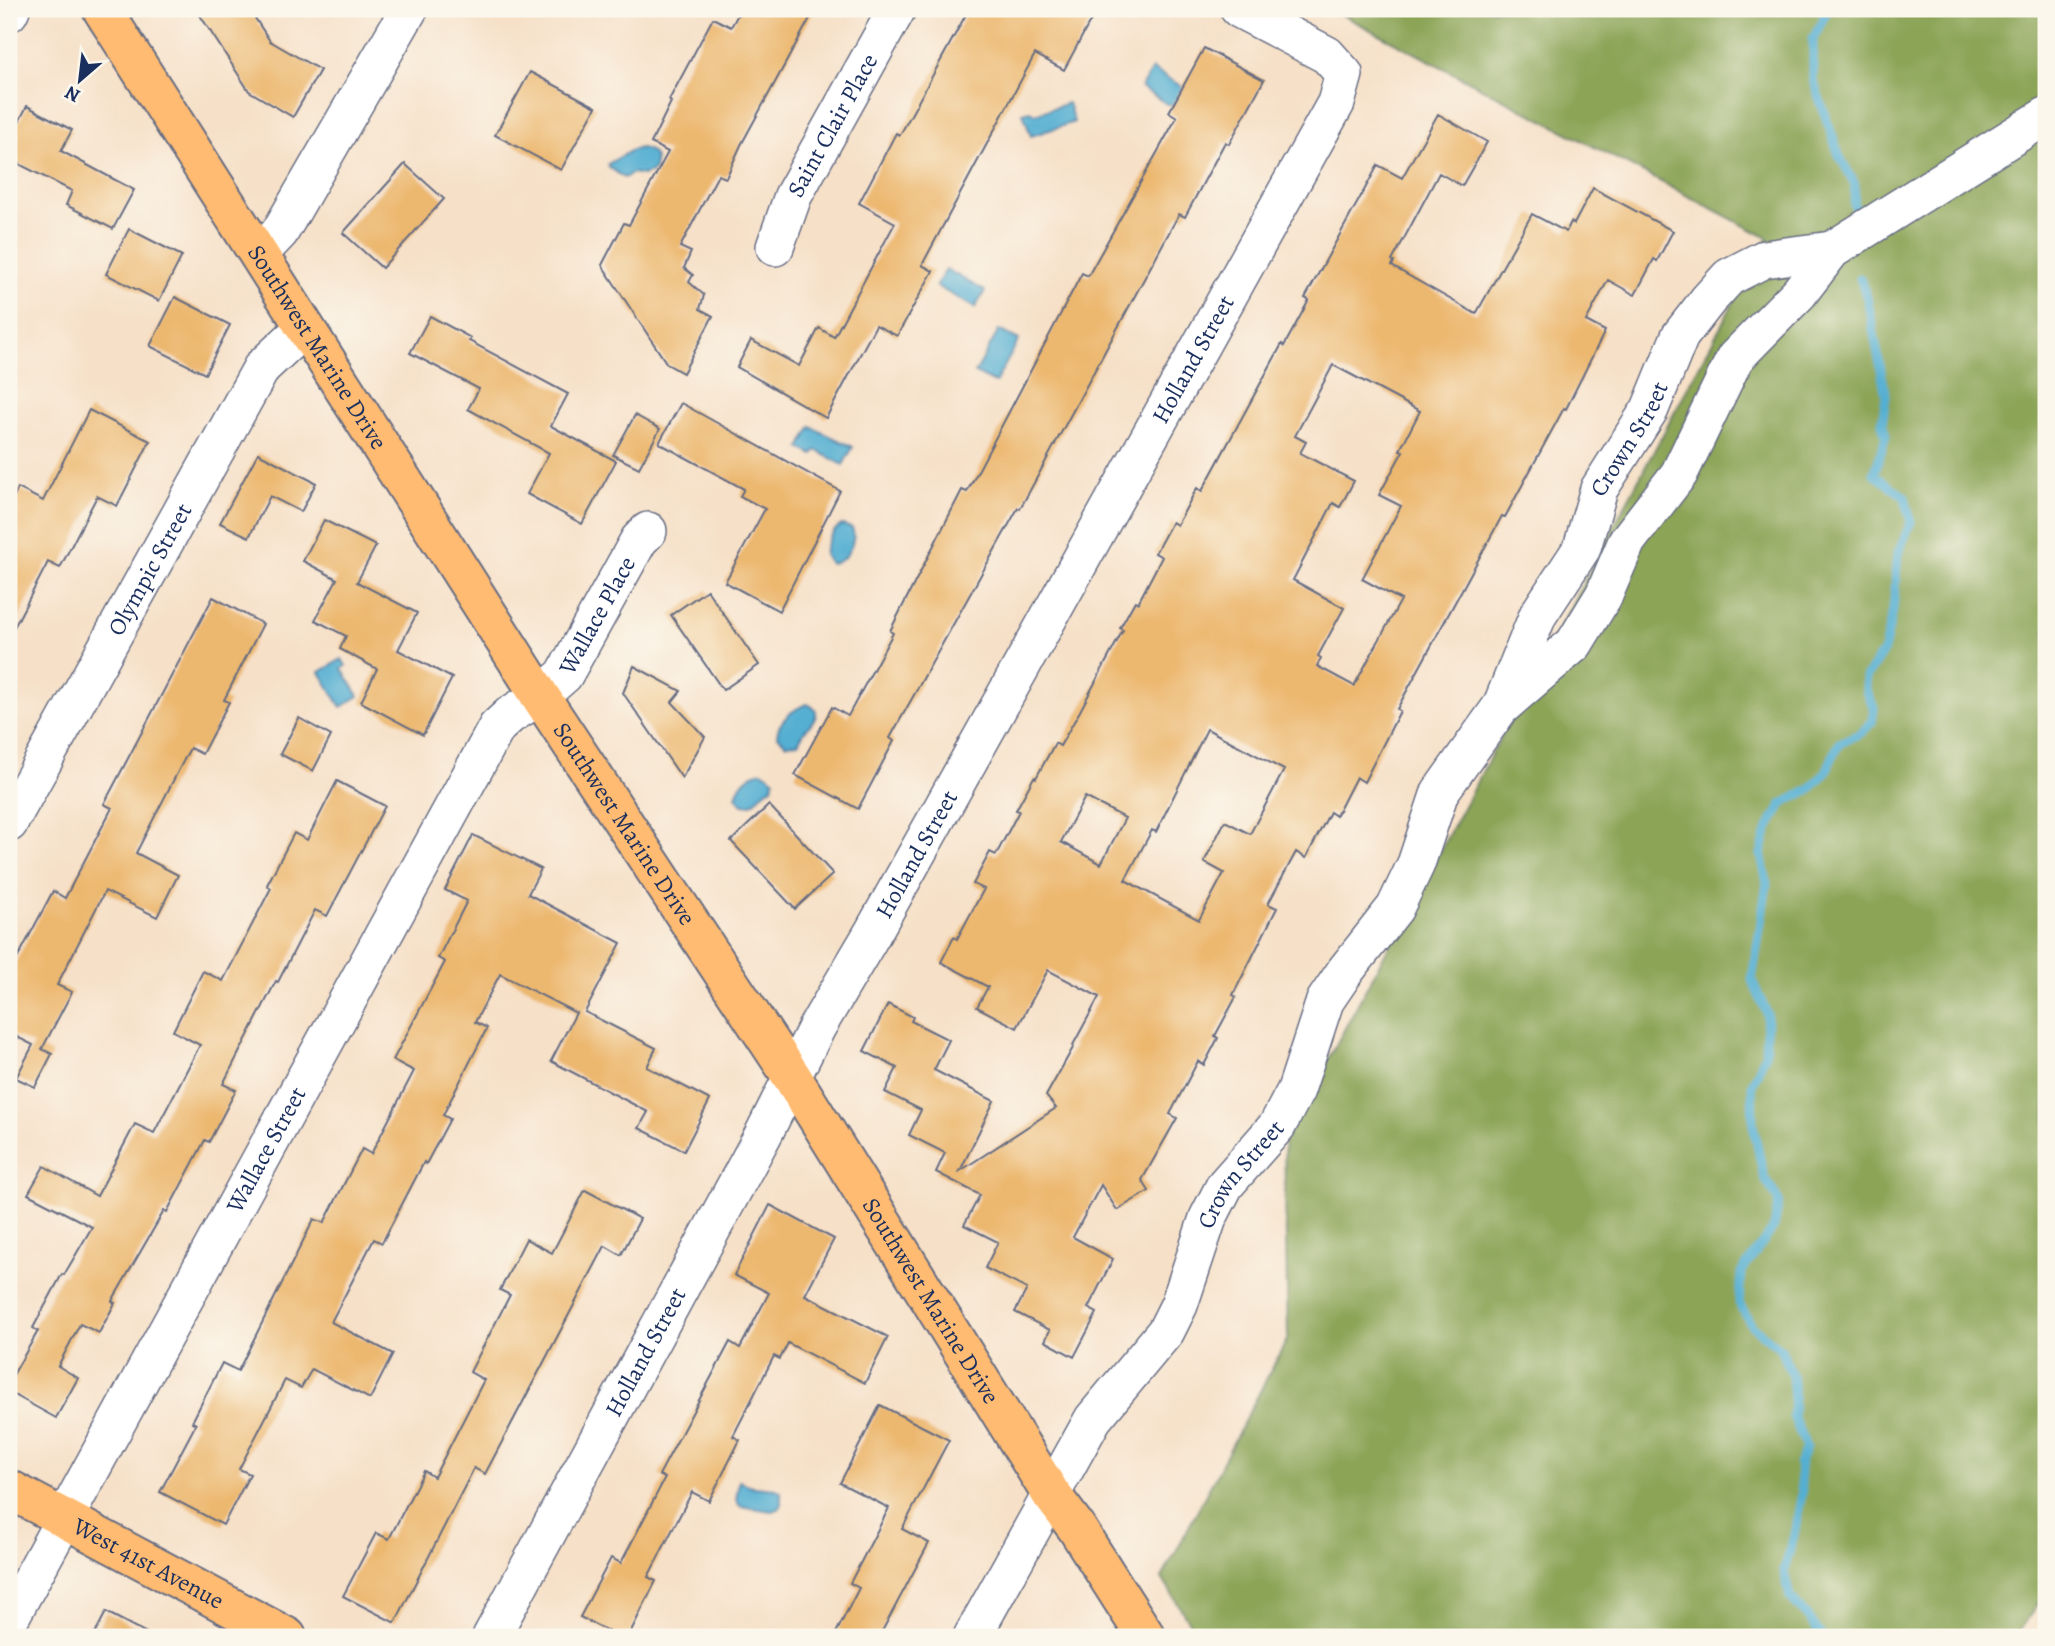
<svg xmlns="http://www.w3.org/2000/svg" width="2055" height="1646" font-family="Alegreya,serif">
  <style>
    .forest { fill: #8ba456; stroke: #536a5a; stroke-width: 2 }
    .water { fill: #54afd2; stroke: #386f98; stroke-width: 2 }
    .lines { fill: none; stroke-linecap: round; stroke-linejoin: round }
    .stream { stroke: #54afd2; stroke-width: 9 }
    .building { fill: #ecb76e; fill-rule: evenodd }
    .minor-casing { stroke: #686d83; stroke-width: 40 }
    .major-casing { stroke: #686d83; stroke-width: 42 }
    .minor { stroke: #fff; stroke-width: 37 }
    .major { stroke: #ffbb71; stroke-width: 38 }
    .labels { text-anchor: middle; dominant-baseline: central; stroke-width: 5; stroke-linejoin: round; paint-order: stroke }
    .street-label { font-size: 24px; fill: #1b2f5e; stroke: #fbf7ec }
  </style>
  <rect width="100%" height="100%" fill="#fbf7ec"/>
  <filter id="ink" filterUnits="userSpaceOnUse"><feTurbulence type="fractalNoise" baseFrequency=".0143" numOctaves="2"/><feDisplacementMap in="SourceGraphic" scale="14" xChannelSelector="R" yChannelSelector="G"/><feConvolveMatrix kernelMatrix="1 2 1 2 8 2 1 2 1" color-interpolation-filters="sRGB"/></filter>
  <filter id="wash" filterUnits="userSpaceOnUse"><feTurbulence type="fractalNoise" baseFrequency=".00686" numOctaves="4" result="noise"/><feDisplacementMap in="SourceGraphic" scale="28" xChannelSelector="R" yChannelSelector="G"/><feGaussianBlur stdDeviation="1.57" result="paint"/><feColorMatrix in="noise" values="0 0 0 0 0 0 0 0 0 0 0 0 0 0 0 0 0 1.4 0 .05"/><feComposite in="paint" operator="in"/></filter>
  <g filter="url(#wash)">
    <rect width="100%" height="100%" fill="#f6e0c7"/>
    <polygon class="forest" points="1331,9 2046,9 2046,1592 2015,1637 1198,1637 1162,1578 1288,1338 1284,1142 1768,238"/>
    <g class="water">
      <polygon points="1152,69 1181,86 1184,91 1176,105 1167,104 1141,87"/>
      <polygon points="1068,103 1074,122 1031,136 1023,113 1030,111 1035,114"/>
      <path d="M641,148C654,150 659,160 652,172L643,175L632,173L624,178L609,167L608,164L632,150Z"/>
      <polygon points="946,269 985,291 975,308 936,286"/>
      <polygon points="999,330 1019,340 995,383 975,373"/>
      <polygon points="811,427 853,447 843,465 816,450 813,455 800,448"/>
      <path d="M842,525L852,528C858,541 845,565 830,563L824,555C825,544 832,530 842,525Z"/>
      <polygon points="342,659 346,666 342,669 359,696 341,707 320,672"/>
      <path d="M807,704C822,710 816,718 808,727C804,731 801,737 798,743L786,744L777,735C778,721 793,709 807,704Z"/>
      <path d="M762,771L774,779L772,787C758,791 758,810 741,803L736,796C740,783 749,774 762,771Z"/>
      <polygon points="739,1481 754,1487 776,1489 781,1492 781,1504 778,1509 772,1511 740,1506 736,1500"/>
    </g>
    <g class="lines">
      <g class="stream">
        <polyline points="1828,9 1813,39 1813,80 1839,155 1855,185 1854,205 1860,219"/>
        <polyline points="1822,1637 1812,1622 1790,1597 1784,1571 1794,1535 1802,1493 1799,1465 1806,1447 1793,1416 1794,1397 1792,1375 1781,1349 1752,1326 1739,1303 1741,1273 1774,1227 1779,1201 1764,1177 1753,1125 1752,1085 1765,1055 1767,1014 1752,980 1767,883 1761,854 1767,831 1782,804 1810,789 1826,772 1839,743 1861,733 1872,722 1874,708 1866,691 1866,677 1884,650 1893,610 1898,553 1911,522 1905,497 1874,474 1886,436 1882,424 1886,396 1867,298 1860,278"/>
      </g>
    </g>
    <g id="blocks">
      <g class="building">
        <polygon points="196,9 249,9 270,41 320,70 293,117 249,91"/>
        <polygon points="741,9 815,9 741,145 726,178 718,175 680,247 691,252 684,268 693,275 689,282 704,295 700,309 713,316 683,373 667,364 602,265 624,223 629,225 668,152 651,143 671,102 669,100 713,18 731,27"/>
        <polygon points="969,9 1075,9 1092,18 1064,70 1035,54 922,265 933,271 897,336 876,325 826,418 737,367 751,340 799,366 819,328 834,337 895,223 859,203 896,133 900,135"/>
        <polygon points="1204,48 1264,80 1229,144 1225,142 1185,217 1179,214 1020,509 1018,508 890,738 894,741 858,809 795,775 832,707 848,716 893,633 890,631 962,490 967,492 1082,273 1088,276 1177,117 1169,112"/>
        <polygon points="530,72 596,107 561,170 495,135"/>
        <polygon points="27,106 72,130 61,151 134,190 113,229 66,205 72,191 9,159 9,141"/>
        <path d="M1438,114L1487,142L1462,186L1439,173L1392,261L1394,262L1392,266L1476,314L1532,214L1566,232L1571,222L1574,224L1593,188L1673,231L1657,261L1654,259L1635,295L1608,280L1586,321L1605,331L1566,409L1564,408L1505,517L1502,516L1397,709L1400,711L1364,782L1356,777L1336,816L1330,812L1306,858L1296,852L1268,904L1277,908L1233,995L1236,997L1215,1036L1218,1038L1204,1065L1198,1061L1170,1114L1177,1118L1142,1180L1149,1191L1117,1210L1101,1185L1073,1237L1113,1259L1088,1308L1097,1313L1074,1357L1045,1341L1050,1330L1015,1312L1027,1289L985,1268L998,1242L964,1225L980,1195L936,1172L945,1153L909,1135L921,1110L885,1092L897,1068L864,1051L888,1004L913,1017L911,1021L949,1040L934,1070L994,1101L960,1171L1056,1108L1046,1096L1074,1046L1073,1045L1099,997L1048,970L1017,1028L977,1007L988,987L941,962L954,937L957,939L984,889L973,884L990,852L996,855L1019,811L1016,810L1034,777L1036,778L1055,743L1060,746L1080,711L1123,630L1120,628L1135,601L1138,603L1162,557L1155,553L1172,522L1177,525L1197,488L1202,491L1282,344L1284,346L1309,300L1305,298L1378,165L1402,178ZM1333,365L1420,411L1400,450L1403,451L1379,495L1401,506L1362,579L1401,600L1354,686L1317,666L1321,658L1318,656L1344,608L1293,580L1333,503L1340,507L1354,481L1300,453L1306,442L1295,436ZM1207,729L1284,770L1250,834L1225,821L1204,862L1224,873L1199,920L1125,880L1152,830L1156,832ZM1085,797L1125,818L1101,864L1061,842Z"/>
        <polygon points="405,164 444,199 382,268 343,233"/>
        <polygon points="129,229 182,256 159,301 106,274"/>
        <polygon points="175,297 230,325 205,374 150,346"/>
        <polygon points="430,316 471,338 469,341 568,394 551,426 616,461 582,524 527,494 549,453 468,409 479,389 410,353"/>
        <polygon points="681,403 840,491 779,611 725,582 765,509 740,496 744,489 659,443"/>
        <polygon points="89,410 150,441 117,506 97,496 60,568 48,562 9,637 9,507 18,488 43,501"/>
        <polygon points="635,415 660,429 639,468 613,455"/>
        <polygon points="258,453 316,483 301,512 270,496 249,537 220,523"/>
        <polygon points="324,520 376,546 357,582 417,613 398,650 452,678 423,735 361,702 377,669 340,649 346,636 315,620 337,579 303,561"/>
        <polygon points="707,590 759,665 723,690 671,615"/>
        <polygon points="213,597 263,624 224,700 229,702 202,754 190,748 136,853 178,875 157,917 105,891 57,985 72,992 42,1049 52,1054 35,1087 16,1078 33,1045 9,1033 9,960 15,963 53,891 65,898 112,808 104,804"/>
        <polygon points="634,666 681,691 672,702 705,737 682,778 623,693"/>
        <polygon points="299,718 331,736 313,771 280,754"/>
        <polygon points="337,781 385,806 327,916 315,910 278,982 276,981 223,1084 236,1090 209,1142 205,1140 167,1212 164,1211 112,1301 115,1303 99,1333 80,1324 58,1366 78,1378 56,1418 9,1392 9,1382 38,1331 33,1328 62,1274 64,1275 92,1227 28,1194 44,1166 97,1196 135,1124 154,1133 200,1045 173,1031 203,971 223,981 271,888 267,885 294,833 307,840"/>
        <polygon points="769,805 833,874 795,909 731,841"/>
        <polygon points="473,835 541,869 528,894 621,943 585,1012 656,1048 647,1067 710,1100 684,1151 639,1128 648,1112 551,1061 576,1013 500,974 475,1022 487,1028 443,1115 450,1119 426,1164 424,1162 382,1243 374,1239 331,1322 393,1354 370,1399 312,1369 301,1388 285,1380 239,1469 250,1474 223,1525 160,1492 196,1424 192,1422 222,1363 238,1371 314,1219 324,1223 362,1149 371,1154 414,1071 393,1060 445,962 438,958 467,901 445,890"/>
        <polygon points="585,1190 640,1219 621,1255 605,1246 485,1474 474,1468 395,1623 343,1596 376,1533 389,1539 424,1471 434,1477 484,1380 470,1372 510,1295 500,1290 526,1239 552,1253"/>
        <polygon points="770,1205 834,1239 805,1295 888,1337 865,1383 788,1343 780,1359 774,1356 733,1436 740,1440 709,1501 692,1492 648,1577 656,1581 628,1637 619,1637 580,1617 611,1558 621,1563 665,1478 659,1475 730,1342 740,1348 769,1293 734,1275"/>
        <polygon points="880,1405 949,1440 902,1529 929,1543 879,1637 834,1637 859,1588 850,1583 889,1508 840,1483"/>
        <polygon points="106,1612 154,1637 93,1637"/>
      </g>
    </g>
  </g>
  <g filter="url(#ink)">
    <use href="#blocks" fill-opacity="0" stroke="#686d83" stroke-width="2"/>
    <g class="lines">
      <defs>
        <g id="minor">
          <polyline points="9,13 11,9"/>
          <path id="s1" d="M775,247L793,196L897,9"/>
          <polyline points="259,254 280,232 409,9"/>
          <path id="s2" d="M1503,702L1538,615L1582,548L1599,489L1650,409L1680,336L1708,300L1729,277L1764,259L1832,250"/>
          <path id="s3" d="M9,823L262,367L305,327"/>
          <path id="s4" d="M9,1620L497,727L510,715L540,696L564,675L639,540L648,531"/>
          <path id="s5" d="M491,1637L763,1135L817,1027L872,934L1336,103L1344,74L1327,55L1239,9"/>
          <path id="s6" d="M972,1637L1093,1419L1166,1331L1179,1305L1208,1218L1225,1185L1277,1126L1296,1090L1325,1001L1346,970L1395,908L1416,864L1440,792L1500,708L1574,644L1604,595L1627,541L1679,474L1735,358L1799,293L1832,250L2046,116"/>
        </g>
        <g id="major">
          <path id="s7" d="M102,9L540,696L792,1077L1051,1494L1076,1527L1146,1637"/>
          <path id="s8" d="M9,1489L287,1637"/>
        </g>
      </defs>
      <use href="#minor" class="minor-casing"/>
      <use href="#major" class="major-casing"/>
      <use href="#minor" class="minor"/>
      <use href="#major" class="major"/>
    </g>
  </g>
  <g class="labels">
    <g class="street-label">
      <text stroke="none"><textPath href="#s1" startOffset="135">Saint Clair Place</textPath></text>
      <text stroke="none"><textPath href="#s7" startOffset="401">Southwest Marine Drive</textPath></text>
      <text stroke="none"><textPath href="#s5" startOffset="1458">Holland Street</textPath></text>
      <text stroke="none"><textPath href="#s2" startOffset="294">Crown Street</textPath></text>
      <text stroke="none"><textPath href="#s3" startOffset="290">Olympic Street</textPath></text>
      <text stroke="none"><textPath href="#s4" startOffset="1171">Wallace Place</textPath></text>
      <text stroke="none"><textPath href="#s7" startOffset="968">Southwest Marine Drive</textPath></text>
      <text stroke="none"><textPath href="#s5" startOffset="891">Holland Street</textPath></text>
      <text stroke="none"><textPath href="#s4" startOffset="536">Wallace Street</textPath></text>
      <text stroke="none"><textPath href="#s6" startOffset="539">Crown Street</textPath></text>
      <text stroke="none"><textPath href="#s7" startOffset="1535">Southwest Marine Drive</textPath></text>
      <text stroke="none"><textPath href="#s5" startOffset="324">Holland Street</textPath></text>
      <text stroke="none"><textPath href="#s8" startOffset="158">West 41st Avenue</textPath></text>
    </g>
  </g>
  <rect width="2055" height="1646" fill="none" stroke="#fbf7ec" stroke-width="35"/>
  <g transform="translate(80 80) rotate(208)" stroke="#fbf7ec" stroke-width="5" paint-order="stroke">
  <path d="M0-5L12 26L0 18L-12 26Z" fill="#1b2f5e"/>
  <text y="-10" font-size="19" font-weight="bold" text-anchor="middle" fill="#1b2f5e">N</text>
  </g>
</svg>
